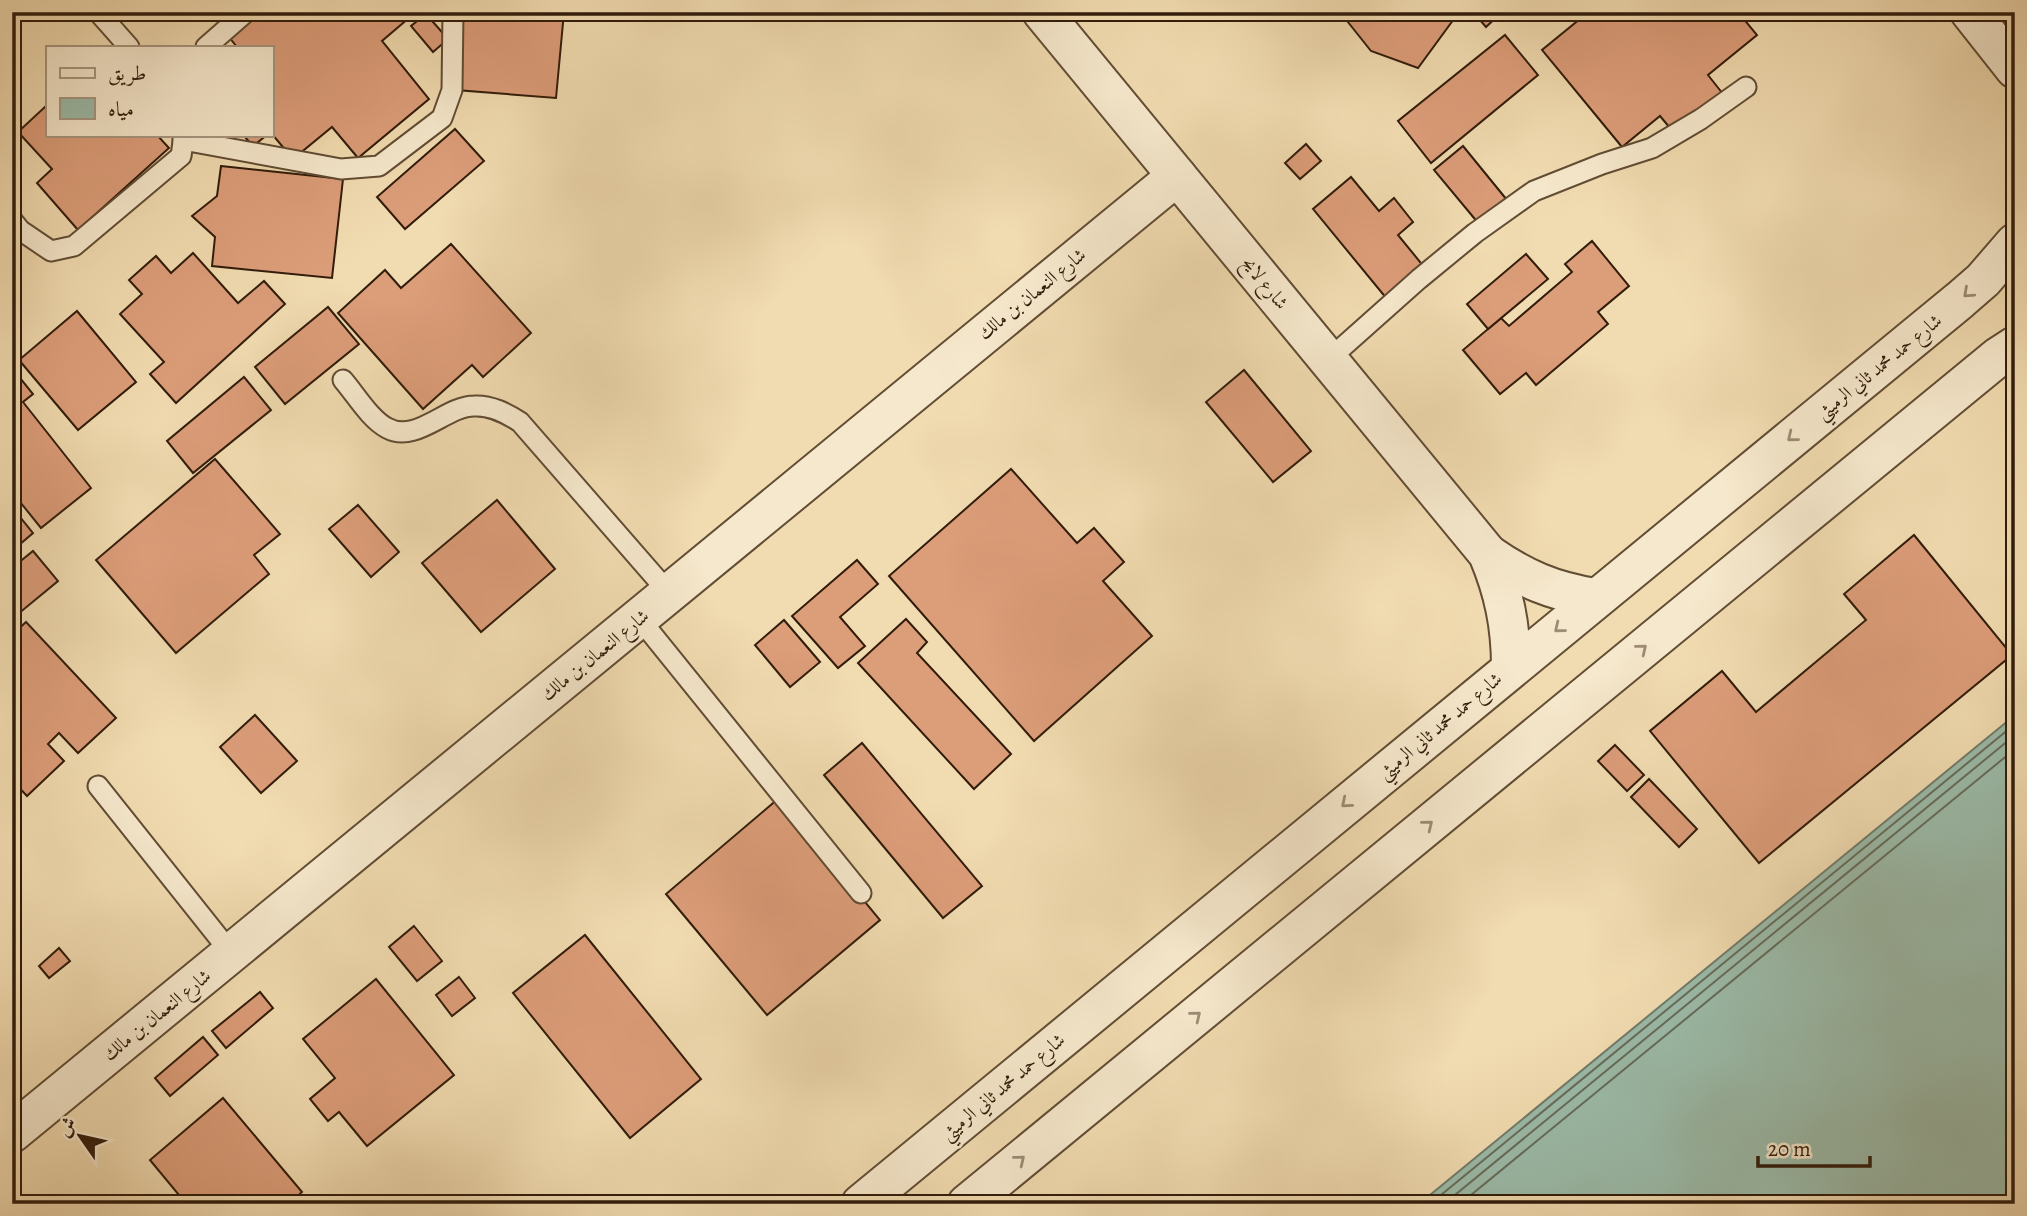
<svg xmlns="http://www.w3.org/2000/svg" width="2027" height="1216" font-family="Alegreya,Amiri,serif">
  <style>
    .water { fill: #9bbba9; stroke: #717b6a; stroke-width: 2 }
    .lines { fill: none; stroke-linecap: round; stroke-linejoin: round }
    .shore { stroke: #666c5a; stroke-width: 2 }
    .building { fill: #dc9d79; stroke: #311c0b; stroke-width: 2 }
    .service-casing { stroke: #614c34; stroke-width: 23 }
    .minor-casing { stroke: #614c34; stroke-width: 42 }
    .tertiary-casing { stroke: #614c34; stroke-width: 42 }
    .service { stroke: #f6e8cc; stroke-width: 19 }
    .minor { stroke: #f6e8cc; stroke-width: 38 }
    .tertiary { stroke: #f6e8cc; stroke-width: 38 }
    .oneway { stroke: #9d8c75 }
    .labels { text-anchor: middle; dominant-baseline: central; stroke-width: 5; stroke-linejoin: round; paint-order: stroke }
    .street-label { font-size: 19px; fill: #311c0b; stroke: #f6e8cc }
  </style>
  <rect width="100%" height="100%" fill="#f1dbb0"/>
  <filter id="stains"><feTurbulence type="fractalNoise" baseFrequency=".00286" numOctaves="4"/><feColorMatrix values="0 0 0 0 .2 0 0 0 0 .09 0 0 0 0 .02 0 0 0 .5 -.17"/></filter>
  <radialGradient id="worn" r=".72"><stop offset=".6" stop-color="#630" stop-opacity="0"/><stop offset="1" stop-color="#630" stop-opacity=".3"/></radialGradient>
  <polygon class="water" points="2015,715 2015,1204 1419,1204"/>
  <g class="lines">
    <g class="shore">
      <polyline points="1430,1204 2015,724"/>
      <polyline points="1444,1204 2015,735"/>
      <polyline points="1460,1204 2015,749"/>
    </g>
  </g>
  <g class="building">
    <polygon points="249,12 416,12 382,41 429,99 358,158 332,127 293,159 271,133 271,47 237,47 225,32"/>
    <polygon points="463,12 564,12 556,98 456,90"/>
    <polygon points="1340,12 1459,12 1418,68 1371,51"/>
    <polygon points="1473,12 1502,12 1486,27"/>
    <polygon points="1576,12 1738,12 1757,35 1708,75 1723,94 1675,134 1660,116 1622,147 1542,50 1581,18"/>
    <polygon points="426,14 448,39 433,52 411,26"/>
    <polygon points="1505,35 1538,75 1431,163 1398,121"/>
    <polygon points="47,105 47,135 157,135 169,148 78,230 37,183 52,169 18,132"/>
    <polygon points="455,129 484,161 405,229 377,197"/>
    <polygon points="243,135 267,135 253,146"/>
    <polygon points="1306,144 1321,161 1300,179 1285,163"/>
    <polygon points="1463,146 1507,200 1479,224 1434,170"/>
    <polygon points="221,166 343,179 332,278 212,266 215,237 192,216 217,196"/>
    <polygon points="1351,177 1379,211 1394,198 1413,222 1398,235 1425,268 1387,299 1313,209"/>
    <polygon points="1592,241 1629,286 1598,312 1608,324 1536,385 1526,373 1500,394 1463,350 1501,318 1509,326 1572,272 1565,264"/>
    <polygon points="451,244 531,333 483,377 472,365 423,409 338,313 385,270 401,288"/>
    <polygon points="193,253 238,303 264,281 285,304 176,403 150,374 164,362 120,314 142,294 129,280 156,256 171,273"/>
    <polygon points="1526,254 1548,279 1488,329 1467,304"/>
    <polygon points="328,307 359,344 285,404 255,367"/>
    <polygon points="77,311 136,382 78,430 19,360"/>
    <polygon points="12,368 33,394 23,402 91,488 41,528 12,492"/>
    <polygon points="1244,370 1311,451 1273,482 1206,402"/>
    <polygon points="244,377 271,410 193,473 167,441"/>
    <polygon points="215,459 280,534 254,555 269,574 176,653 96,560"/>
    <polygon points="1011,469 1077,543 1094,528 1124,562 1103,581 1152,636 1034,741 889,576"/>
    <polygon points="497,500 555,569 481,632 422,563"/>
    <polygon points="358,505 399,552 371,577 329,529"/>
    <polygon points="12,507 33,533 12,551"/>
    <polygon points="1914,535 2012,655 1759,863 1650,731 1722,671 1756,712 1866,620 1844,594"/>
    <polygon points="33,551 58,581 12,619 12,568"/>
    <polygon points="857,560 878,584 840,617 865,646 838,668 792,616"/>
    <polygon points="906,619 927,642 917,653 1011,754 974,789 858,663"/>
    <polygon points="784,620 820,662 790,687 755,645"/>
    <polygon points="26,622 116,718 78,753 59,733 48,744 64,761 27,796 12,780 12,635"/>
    <polygon points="255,715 297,761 261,793 220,747"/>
    <polygon points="862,743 982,886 943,918 824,775"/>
    <polygon points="1615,745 1644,775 1627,791 1598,761"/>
    <polygon points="1649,779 1697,829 1679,847 1631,797"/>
    <polygon points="779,798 880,920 767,1015 666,894"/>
    <polygon points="414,926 442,961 417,981 389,947"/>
    <polygon points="585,935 701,1079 630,1138 513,993"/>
    <polygon points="59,948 70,961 49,978 39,966"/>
    <polygon points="459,977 475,998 452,1016 436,995"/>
    <polygon points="376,979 454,1075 367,1146 339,1112 328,1121 310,1099 335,1078 303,1039"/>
    <polygon points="260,992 273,1008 226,1048 212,1031"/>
    <polygon points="203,1037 218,1055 170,1096 155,1078"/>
    <polygon points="223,1098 302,1192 289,1204 180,1204 184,1201 150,1160"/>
  </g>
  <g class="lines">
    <defs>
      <g id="service">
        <polyline points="98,12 129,47"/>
        <polyline points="206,47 246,12"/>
        <polyline points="183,140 341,169 379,166 442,118 452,90 453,12"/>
        <polyline points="12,220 20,230 51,251 74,246 181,156 184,135"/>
        <polyline points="1328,360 1419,279 1475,233 1534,191 1602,164 1652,148 1701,119 1746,87"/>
        <path d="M343,380C356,395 370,419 387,428C416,444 446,406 474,406C491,405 506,413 520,422L669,593"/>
        <polyline points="639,618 861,893"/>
        <polyline points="98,786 231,953"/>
      </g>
      <g id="minor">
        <path d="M1042,12L1488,554C1504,592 1511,626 1511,667"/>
        <path d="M1488,554C1524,579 1552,591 1595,598"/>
        <polyline points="12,1133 1177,176"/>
      </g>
      <g id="tertiary">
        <polyline points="1970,12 2015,69"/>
        <polyline points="861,1204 1960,300 1983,280 2015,243"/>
        <polyline points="967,1204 1998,357 2015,346"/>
      </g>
    </defs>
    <use href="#service" class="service-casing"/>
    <use href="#minor" class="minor-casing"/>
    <use href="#tertiary" class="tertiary-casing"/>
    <use href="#service" class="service"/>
    <use href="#minor" class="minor"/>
    <use href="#tertiary" class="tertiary"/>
  </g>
  <defs><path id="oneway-chevron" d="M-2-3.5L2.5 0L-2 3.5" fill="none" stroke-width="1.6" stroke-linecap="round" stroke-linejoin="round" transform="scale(1.75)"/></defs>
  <g class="oneway">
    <use href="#oneway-chevron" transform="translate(1968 293) rotate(138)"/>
    <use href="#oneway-chevron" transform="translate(1792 437) rotate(141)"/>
    <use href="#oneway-chevron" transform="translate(1559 628) rotate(141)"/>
    <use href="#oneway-chevron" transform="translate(1642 649) rotate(-39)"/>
    <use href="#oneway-chevron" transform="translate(1346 803) rotate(140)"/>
    <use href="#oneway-chevron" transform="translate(1428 825) rotate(-39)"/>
    <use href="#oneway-chevron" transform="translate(1196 1016) rotate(-39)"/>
    <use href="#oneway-chevron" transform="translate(1020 1160) rotate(-39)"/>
  </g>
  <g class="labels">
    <g class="street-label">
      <text transform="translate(1265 283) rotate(51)">شارع لايح</text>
      <text transform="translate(1032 294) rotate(-39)">شارع النعمان بن مالك</text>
      <text transform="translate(1879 367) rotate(-39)">شارع حمد محمد ثاني الرميثي</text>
      <text transform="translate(595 655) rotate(-39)">شارع النعمان بن مالك</text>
      <text transform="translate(1440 726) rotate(-40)">شارع حمد محمد ثاني الرميثي</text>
      <text transform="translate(157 1015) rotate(-39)">شارع النعمان بن مالك</text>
      <text transform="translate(1003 1087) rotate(-40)">شارع حمد محمد ثاني الرميثي</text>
    </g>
  </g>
  <rect width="2027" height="1216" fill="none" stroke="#f1dbb0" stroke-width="42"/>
  <rect x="14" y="14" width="1999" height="1188" fill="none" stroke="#311c0b" stroke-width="3.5"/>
  <rect x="21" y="21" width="1985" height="1174" fill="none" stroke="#311c0b" stroke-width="2"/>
  <rect x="46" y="46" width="228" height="91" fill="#f6e8cc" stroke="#a7967f" stroke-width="2"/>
  <rect x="60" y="68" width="35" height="10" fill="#f6e8cc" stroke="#a7967f" stroke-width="2"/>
  <text x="108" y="80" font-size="21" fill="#311c0b">طريق</text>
  <rect x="60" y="98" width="35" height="21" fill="#9bbba9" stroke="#a7967f" stroke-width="2"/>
  <text x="108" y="116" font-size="21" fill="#311c0b">مياه</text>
  <g transform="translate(80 1136) rotate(304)" stroke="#f6e8cc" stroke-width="5" paint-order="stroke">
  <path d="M0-5L12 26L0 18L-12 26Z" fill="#311c0b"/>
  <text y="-10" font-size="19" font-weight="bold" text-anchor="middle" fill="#311c0b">ش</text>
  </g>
  <path d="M1758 1156v10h112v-10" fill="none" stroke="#311c0b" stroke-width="3.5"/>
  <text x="1768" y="1156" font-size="21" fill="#311c0b" stroke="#f6e8cc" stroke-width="5" paint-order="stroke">20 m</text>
  <rect width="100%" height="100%" filter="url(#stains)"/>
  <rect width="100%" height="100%" fill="url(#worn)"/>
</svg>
